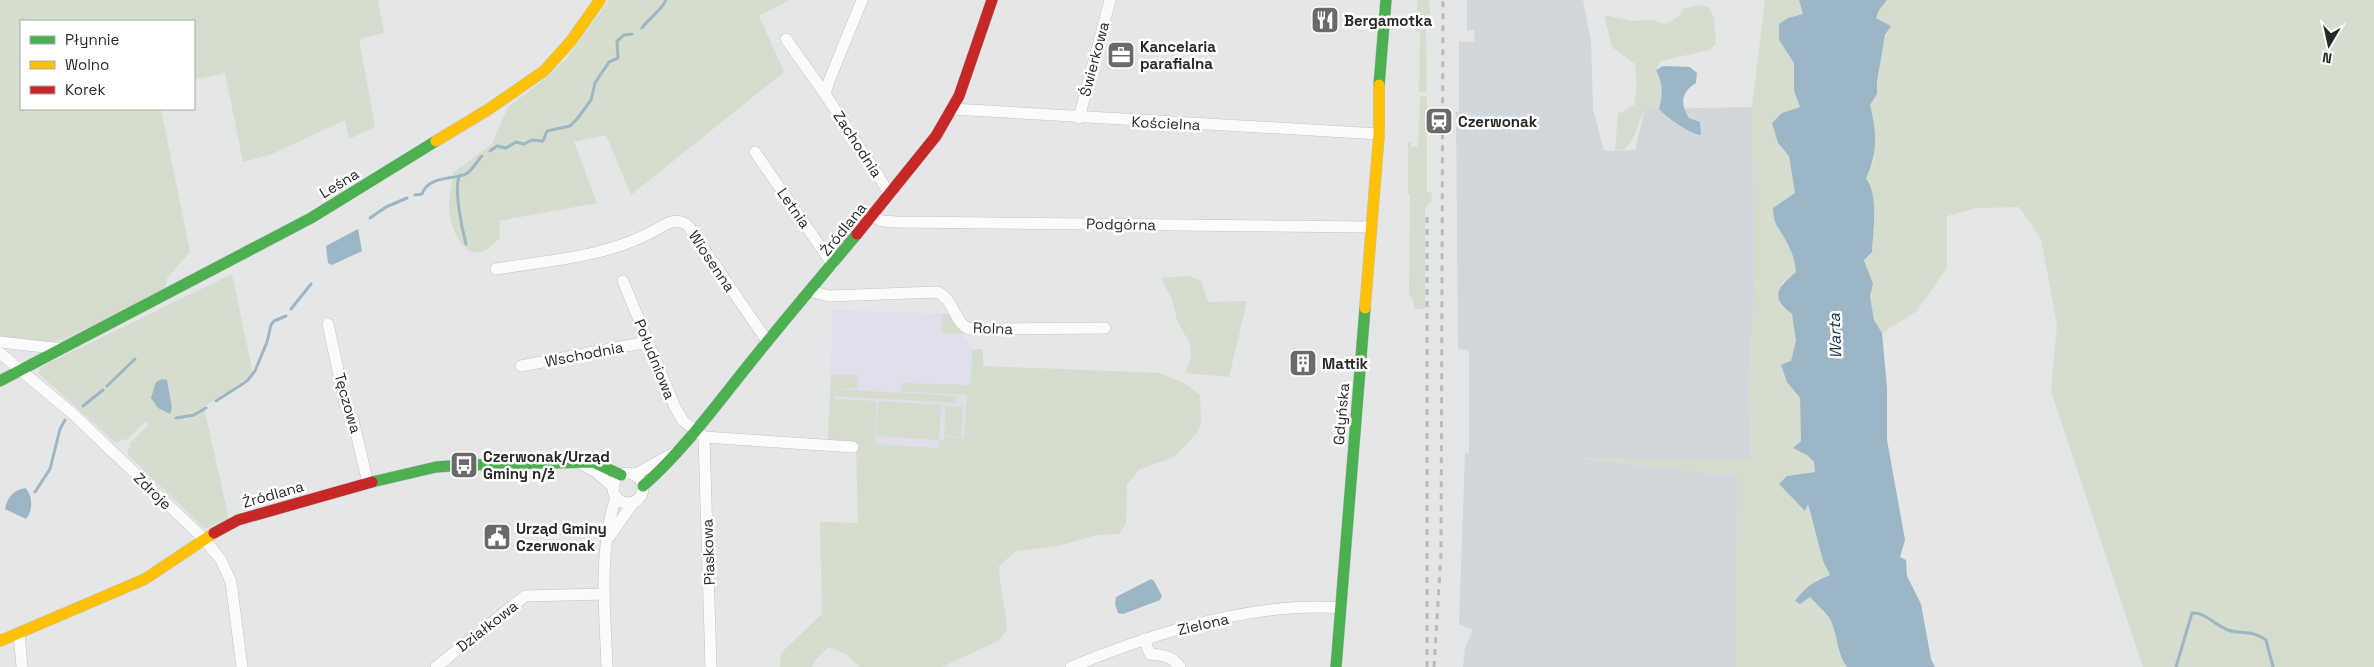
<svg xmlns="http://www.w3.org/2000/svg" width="2374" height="667" font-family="'Space Grotesk',sans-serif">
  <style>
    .built { fill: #d2d7dc }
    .education { fill: #e0dfeb }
    .green { fill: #d4ddce }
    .water { fill: #9db6c6 }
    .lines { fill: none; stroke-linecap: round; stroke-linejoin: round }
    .stream { stroke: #9db6c6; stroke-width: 3 }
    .street-casing { stroke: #c3c3c4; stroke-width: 12 }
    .fast-casing { stroke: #c3c3c4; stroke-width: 12 }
    .slow-casing { stroke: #c3c3c4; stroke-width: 12 }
    .jam-casing { stroke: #c3c3c4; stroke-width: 12 }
    .street { stroke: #fbfbfb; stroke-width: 11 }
    .fast { stroke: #4caf50; stroke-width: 11 }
    .slow { stroke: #ffc107; stroke-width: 11 }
    .jam { stroke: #c62828; stroke-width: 11 }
    .rail { stroke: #babbbc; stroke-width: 3; stroke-dasharray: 6 6; stroke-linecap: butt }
    .labels { text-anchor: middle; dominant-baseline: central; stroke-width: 5; stroke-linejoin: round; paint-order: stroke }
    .poi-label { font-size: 15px; font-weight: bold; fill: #272829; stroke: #fff; text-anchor: start }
    .street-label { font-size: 15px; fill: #272829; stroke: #fff }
    .water-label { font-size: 16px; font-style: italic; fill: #0e2e40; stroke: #fff }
  </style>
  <rect width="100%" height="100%" fill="#e5e6e7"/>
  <polygon class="built" points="1467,0 1583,0 1591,42 1593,109 1604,151 1635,150 1645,109 1752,107 1754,290 1749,382 1751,461 1578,458 1737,476 1736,667 1463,667 1465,648 1473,630 1459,624 1465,453 1469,453 1469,350 1458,349 1456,112 1459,112 1459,42 1475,42 1474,30 1467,30"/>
  <polygon class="education" points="833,310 951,314 972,349 970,450 828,441"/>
  <g class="green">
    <polygon points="0,0 378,0 384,33 359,39 375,127 349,139 345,120 272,154 243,162 225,73 194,80 194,21 21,21 21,109 161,109 190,252 167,278 165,290 63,340 51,342 0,336"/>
    <path d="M609,0H789L759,16L784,72L631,195L606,135L574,142L597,203L499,221L500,238C494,243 488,250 481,252C459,257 450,223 449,207C449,196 452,183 454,172L492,144L508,107L545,79L567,58Z"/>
    <polygon points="1418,0 1429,0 1431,29 1426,29 1427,92 1419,92 1420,33 1415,30"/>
    <path d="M1765,0H1799L1803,14L1788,18L1779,40L1794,63V91L1801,108L1782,113L1778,143L1789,156L1795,193L1773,208C1773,225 1779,227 1787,241C1792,251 1795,261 1797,272L1782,283V306L1792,314L1796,341L1787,382L1800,398L1801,442L1807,455L1815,462V472L1787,476L1789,495L1805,511L1807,503L1823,561L1830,575L1817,579L1809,596C1816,604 1826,612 1830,620C1839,635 1837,653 1847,667H1736L1737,476L1571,457L1751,460L1749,382L1754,290L1752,107Z"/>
    <path d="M1887,0H2374V667H2143L2051,391L2057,325L2041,239L2019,207L1976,208L1947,216V267L1917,311L1882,333L1874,320L1870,296L1873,284L1864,259L1872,252C1873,232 1879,194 1866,179L1875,158L1869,105C1885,82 1875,50 1891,26L1876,18L1879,10Z"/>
    <path d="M1698,5L1708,7L1714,17L1716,44L1709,50L1661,61L1656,70C1663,84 1663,94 1659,109H1645C1637,123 1636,141 1623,150L1615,149L1618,114L1634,105L1637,84L1635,64L1612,47L1604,15L1633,21L1651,20L1666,24L1678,17L1684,8Z"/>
    <polygon points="1420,96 1427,96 1427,192 1432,192 1431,201 1425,209 1425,309 1414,309 1414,302 1409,294 1410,194 1408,194 1408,143 1411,141 1411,147 1418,147"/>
    <polygon points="232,274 253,374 204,407 229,520 205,529 129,456 127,451 131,446 129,444 149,424 146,421 125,441 123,439 116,443 38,373 43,366"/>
    <polygon points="1189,276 1201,281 1208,302 1247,301 1229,377 1185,373 1191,358 1190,344 1177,320 1172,299 1161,278"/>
    <polygon points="942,314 951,314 963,334 942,333"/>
    <path d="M972,349H983V366L1159,373L1182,382L1200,395L1201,423L1197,433L1174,457L1140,469L1127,484L1126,524L1119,534L1097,535L1057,546L1016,551L999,566C999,588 1006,608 1007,630L998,641L942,667H860L846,654L829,647L815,660L812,667H780L781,653L822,614L820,522L858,523L856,443L828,441L831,375H858L857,388L835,389L957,396L956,403L834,396V399L876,401L875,444L939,448V440L876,436L878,401L941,405L939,440H944V437L964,438L967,395L901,391L902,383L971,385Z"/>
    <polygon points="946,406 963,407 961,437 944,436"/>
  </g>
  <g class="water">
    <path d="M1799,0H1887L1879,10L1876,18L1891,26L1885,35L1877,82V94L1870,105C1877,134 1878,151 1866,179C1879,194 1873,232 1872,252L1864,260L1873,284L1870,296L1874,320L1882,333L1887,388V440L1905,540L1900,557L1906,560L1907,576L1921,604L1931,659L1935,667H1847C1837,654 1838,637 1831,621C1827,613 1816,604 1810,597L1800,604L1795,601C1805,587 1814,581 1830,575L1823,561L1808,504L1805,511L1779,484L1787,476L1815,472L1814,462L1807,455L1793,448L1801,441L1800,398L1787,382L1781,365L1791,361L1796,341L1792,314C1769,297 1778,287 1796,272C1795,261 1792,251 1786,241C1779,227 1773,225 1773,208L1795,193L1789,156L1778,143L1772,123L1782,113L1800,107L1794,91V63L1779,40V24L1788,18L1803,14Z"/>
    <path d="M1663,66L1690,67L1697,73L1696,83C1681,92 1680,103 1689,118L1700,122L1701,135C1690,134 1666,117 1659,109C1663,94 1663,84 1656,70Z"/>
    <polygon points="358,229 362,251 332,265 328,263 326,246"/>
    <polygon points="162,379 167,380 172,408 170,414 158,408 151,398 156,382"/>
    <path d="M25,488C33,494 33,512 26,519L5,509C7,497 14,490 25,488Z"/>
    <polygon points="1151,579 1154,581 1162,596 1160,600 1123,614 1118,613 1115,604 1116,597"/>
  </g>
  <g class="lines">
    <g class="stream">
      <path d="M642,28C649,18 662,10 666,0"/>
      <polyline points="490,151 497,146 506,148 516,142 524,144 532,140 543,141 547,131 570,126 577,119 591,100 595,83 609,62 618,58 617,41 624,35 632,34"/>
      <path d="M460,175C453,186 462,229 466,244"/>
      <path d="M415,195L422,194C429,175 454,180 466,174C473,170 477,161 482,156"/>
      <polyline points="370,218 386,207 407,198"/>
      <polyline points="291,309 311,284"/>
      <polyline points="107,386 135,359"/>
      <polyline points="216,401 247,381 255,371 267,342 271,325 274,321 286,316"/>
      <polyline points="83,406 103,390"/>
      <polyline points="176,418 194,415 206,408"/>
      <polyline points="35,492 50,469 60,429 65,420"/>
      <path d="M2176,667L2192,613C2206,612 2214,625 2228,630C2243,635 2250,629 2266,640L2273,667"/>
    </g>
    <defs>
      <g id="street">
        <polyline points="862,0 829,81 825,94 890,194"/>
        <polyline points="786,39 825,94"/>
        <polyline points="953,109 1379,134"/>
        <polyline points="1079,118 1110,0"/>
        <polyline points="755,152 833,265"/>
        <polyline points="872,217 882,221 897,222 1371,227"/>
        <path d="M496,269C551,260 610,257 659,228C669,222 679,217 689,227L767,341"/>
        <polyline points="623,281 675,407 683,421 704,437 711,667"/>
        <path d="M810,291L829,296L937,292C954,298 954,324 970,329L1105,328"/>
        <polyline points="328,324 342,389 346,406 353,420 368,483"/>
        <polyline points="0,342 62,349"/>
        <polyline points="0,353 73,414 204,539 221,560 231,582 242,667"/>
        <polyline points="521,366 647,342"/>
        <polyline points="704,437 853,447"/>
        <polyline points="580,463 596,472 613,487"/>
        <circle cx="628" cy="488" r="15"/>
        <polyline points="634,475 672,454"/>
        <polyline points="609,537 633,503"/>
        <polyline points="19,634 22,667"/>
        <path d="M1144,639L1150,654C1163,655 1172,656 1180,667"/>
        <polyline points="436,667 525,596 605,594"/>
        <path d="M607,667C605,611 598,551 616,497"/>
        <path d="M1071,667C1151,634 1254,601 1341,608"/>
      </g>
      <g id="fast">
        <polyline points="1379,85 1386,0"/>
        <polyline points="0,381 311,218 436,141"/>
        <polyline points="372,482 436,467 464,465 593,462 621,475"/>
        <path d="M643,486C684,450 716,405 750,363C785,319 821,277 857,234"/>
        <polyline points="1336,667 1365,308"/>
      </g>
      <g id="slow">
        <polyline points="436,141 489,109 544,71 571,41 600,0"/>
        <polyline points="1365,308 1379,134 1379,85"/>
        <polyline points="0,641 145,579 214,533"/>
      </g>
      <g id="jam">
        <polyline points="857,234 936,136 959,96 992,0"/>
        <polyline points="214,533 238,520 372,482"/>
      </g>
    </defs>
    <use href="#street" class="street-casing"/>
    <use href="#fast" class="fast-casing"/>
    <use href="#slow" class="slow-casing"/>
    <use href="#jam" class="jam-casing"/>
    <use href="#street" class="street"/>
    <use href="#fast" class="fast"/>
    <use href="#slow" class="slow"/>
    <use href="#jam" class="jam"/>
    <g class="rail">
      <polyline points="1427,667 1427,212"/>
      <polyline points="1434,667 1441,554 1443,0"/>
    </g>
  </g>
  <defs>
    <symbol id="restaurant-square" viewBox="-11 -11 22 22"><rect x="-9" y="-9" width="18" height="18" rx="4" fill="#6a6a6c" stroke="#fff"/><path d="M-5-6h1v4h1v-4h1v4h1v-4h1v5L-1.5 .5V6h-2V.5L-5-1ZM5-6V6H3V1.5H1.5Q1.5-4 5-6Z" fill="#fff"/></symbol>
    <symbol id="office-square" viewBox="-11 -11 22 22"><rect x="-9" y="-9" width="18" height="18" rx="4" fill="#6a6a6c" stroke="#fff"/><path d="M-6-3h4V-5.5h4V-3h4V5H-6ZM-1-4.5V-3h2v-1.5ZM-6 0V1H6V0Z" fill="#fff"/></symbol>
    <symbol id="station-square" viewBox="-11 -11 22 22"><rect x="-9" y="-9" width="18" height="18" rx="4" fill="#6a6a6c" stroke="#fff"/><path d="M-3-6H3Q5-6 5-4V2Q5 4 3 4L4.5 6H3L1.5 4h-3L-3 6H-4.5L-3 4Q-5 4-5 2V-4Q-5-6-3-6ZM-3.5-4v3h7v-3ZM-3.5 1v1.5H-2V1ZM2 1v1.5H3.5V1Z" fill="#fff"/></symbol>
    <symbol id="building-square" viewBox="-11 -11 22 22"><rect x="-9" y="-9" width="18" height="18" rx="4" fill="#6a6a6c" stroke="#fff"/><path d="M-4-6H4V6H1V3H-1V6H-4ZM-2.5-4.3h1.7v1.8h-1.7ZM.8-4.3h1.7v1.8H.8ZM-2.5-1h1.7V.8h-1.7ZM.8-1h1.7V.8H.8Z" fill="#fff"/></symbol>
    <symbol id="bus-square" viewBox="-11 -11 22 22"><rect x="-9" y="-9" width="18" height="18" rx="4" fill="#6a6a6c" stroke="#fff"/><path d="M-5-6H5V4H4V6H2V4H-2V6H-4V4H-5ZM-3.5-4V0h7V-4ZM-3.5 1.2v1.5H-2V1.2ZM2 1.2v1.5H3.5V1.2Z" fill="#fff"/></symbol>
    <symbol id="civic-square" viewBox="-11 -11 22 22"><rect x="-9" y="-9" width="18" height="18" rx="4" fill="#6a6a6c" stroke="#fff"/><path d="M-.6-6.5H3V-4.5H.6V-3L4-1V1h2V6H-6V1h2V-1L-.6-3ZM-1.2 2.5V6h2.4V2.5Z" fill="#fff"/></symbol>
  </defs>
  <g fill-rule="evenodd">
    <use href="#restaurant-square" x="1309" y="4" width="32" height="32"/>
    <use href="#office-square" x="1105" y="39" width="32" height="32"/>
    <use href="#station-square" x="1423" y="105" width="32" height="32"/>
    <use href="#building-square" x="1287" y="347" width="32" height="32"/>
    <use href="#bus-square" x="448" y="449" width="32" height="32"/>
    <use href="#civic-square" x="481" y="521" width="32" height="32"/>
  </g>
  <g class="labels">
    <g class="poi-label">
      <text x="1344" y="20">Bergamotka</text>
      <text x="1140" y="46">Kancelaria<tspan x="1140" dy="17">parafialna</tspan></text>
      <text x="1458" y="121">Czerwonak</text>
      <text x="1322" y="363">Mattik</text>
      <text x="483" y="456">Czerwonak/Urząd<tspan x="483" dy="17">Gminy n/ż</tspan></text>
      <text x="516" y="528">Urząd Gminy<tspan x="516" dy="17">Czerwonak</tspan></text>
    </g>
    <g class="street-label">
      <text transform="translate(1094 59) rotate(-75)">Świerkowa</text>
      <text transform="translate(1166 123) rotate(3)">Kościelna</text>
      <text transform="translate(858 144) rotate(57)">Zachodnia</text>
      <text transform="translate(339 183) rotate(-31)">Leśna</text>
      <text transform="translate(794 208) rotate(55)">Letnia</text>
      <text transform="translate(1121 224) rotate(1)">Podgórna</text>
      <text transform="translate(843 229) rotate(-51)">Źródlana</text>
      <text transform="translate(712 261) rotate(56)">Wiosenna</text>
      <text transform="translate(993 328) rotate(2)">Rolna</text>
      <text transform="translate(584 354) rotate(-11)">Wschodnia</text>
      <text transform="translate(655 359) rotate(68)">Południowa</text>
      <text transform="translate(348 403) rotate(74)">Tęczowa</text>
      <text transform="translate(1341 414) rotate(-85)">Gdyńska</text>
      <text transform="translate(153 491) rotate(44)">Zdroje</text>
      <text transform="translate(273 494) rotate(-16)">Źródlana</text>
      <text transform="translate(708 552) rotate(-92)">Piaskowa</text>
      <text transform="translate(1203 624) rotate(-13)">Zielona</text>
      <text transform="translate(487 626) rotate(-38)">Działkowa</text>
    </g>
    <g class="water-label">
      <text transform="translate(1835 336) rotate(-92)">Warta</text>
    </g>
  </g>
  <rect x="20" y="20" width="175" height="90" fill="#ffffff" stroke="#a9a9a9"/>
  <rect x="30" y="36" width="25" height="8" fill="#4caf50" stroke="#a9a9a9"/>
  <text x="65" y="45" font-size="15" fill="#272829">Płynnie</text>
  <rect x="30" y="61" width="25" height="8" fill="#ffc107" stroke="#a9a9a9"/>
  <text x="65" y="70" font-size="15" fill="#272829">Wolno</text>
  <rect x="30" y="86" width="25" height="8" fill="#c62828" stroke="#a9a9a9"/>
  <text x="65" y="95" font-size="15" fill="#272829">Korek</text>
  <g transform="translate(2329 45) rotate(189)" stroke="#ffffff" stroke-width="4" paint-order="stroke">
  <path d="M0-4L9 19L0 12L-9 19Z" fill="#272829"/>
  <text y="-8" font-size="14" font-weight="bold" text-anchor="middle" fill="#272829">N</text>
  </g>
</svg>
